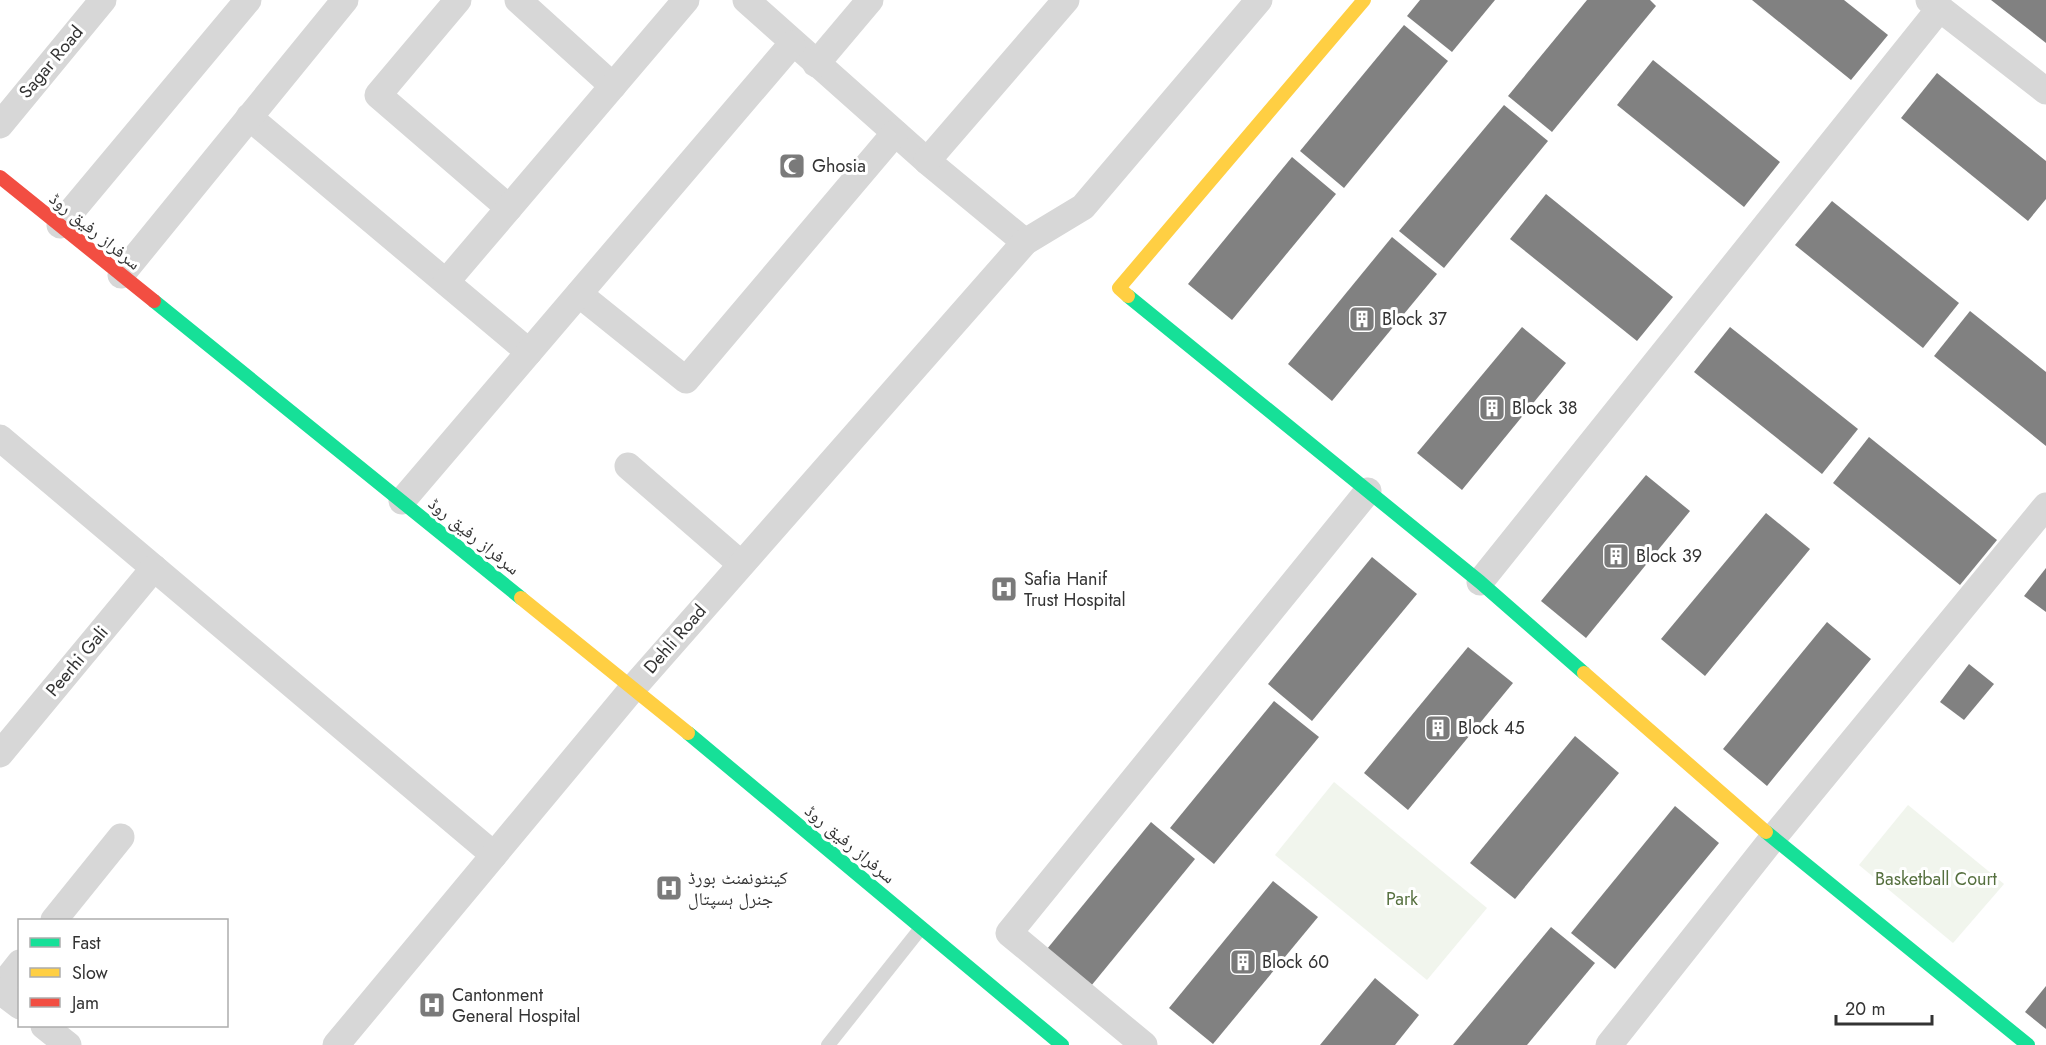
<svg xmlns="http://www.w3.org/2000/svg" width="2046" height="1045" font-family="Jost,'Noto Naskh Arabic',sans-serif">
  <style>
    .green { fill: #f1f5ed }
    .building { fill: #818181 }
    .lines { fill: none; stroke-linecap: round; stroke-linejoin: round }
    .lane { stroke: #d7d7d7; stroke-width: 14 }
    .street { stroke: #d7d7d7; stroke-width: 27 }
    .fast { stroke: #16e098; stroke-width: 14 }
    .slow { stroke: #ffcf43; stroke-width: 14 }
    .jam { stroke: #f24e42; stroke-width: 14 }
    .labels { text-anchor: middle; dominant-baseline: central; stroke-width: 6; stroke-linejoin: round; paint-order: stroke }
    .street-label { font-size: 18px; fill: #333; stroke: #fff }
    .poi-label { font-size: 18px; fill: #333; stroke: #fff; text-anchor: start }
    .park-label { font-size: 18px; fill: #56703f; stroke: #fff }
  </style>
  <rect width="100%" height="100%" fill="#fff"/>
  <g class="green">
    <polygon points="1334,782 1487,908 1427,980 1275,855"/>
    <polygon points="1908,805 2004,884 1953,943 1859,865"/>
  </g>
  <g class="building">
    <polygon points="1420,0 1495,0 1452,52 1407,16"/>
    <polygon points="1587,0 1650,0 1656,6 1552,132 1508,96"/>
    <polygon points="1752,0 1844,0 1888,35 1851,80"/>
    <polygon points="1991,0 2046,0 2046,43"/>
    <polygon points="1404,25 1448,61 1344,188 1300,151"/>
    <polygon points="1653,60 1780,162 1744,207 1617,105"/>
    <polygon points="1937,73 2046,161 2046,199 2028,221 1901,118"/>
    <polygon points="1504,105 1548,141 1444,268 1399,231"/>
    <polygon points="1292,157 1336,194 1232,320 1188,284"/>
    <polygon points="1546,194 1673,297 1637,341 1510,239"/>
    <polygon points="1832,201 1959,303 1923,348 1795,245"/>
    <polygon points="1392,237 1437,274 1332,401 1288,364"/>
    <polygon points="1970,311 2046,372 2046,446 1934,356"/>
    <polygon points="1522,327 1566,363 1462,490 1417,453"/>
    <polygon points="1730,327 1858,429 1822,474 1694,372"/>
    <polygon points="1869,437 1997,540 1960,585 1833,483"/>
    <polygon points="1646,475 1690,511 1586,638 1541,601"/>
    <polygon points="1766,513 1810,549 1705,676 1661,639"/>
    <polygon points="1372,557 1417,594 1312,721 1268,684"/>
    <polygon points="2046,568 2046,612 2024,596"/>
    <polygon points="1827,622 1871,659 1767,786 1723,749"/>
    <polygon points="1468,647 1513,683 1408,810 1364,773"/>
    <polygon points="1969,664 1994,684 1964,720 1940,702"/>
    <polygon points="1274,701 1319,737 1214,864 1170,828"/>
    <polygon points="1575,736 1619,773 1515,899 1470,863"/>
    <polygon points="1675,806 1719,843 1615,969 1571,933"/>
    <polygon points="1151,822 1195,859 1091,986 1047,949"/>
    <polygon points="1273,881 1318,917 1213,1044 1169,1008"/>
    <polygon points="1551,927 1595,963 1527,1045 1453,1045"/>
    <polygon points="1375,978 1419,1015 1395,1045 1320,1045"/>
    <polygon points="2046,986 2046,1029 2025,1012"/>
  </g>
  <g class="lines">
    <polyline class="lane" points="828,1045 921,928"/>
    <g class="street">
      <polyline points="458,0 378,95 509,208"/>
      <polyline points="518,0 613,86"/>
      <polyline points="746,0 927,161 1025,242"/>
      <polyline points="1929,0 2046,91"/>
      <polyline points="816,64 870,0"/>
      <polyline points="249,117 529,352"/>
      <polyline points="0,125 103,0"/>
      <polyline points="927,161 1066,0"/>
      <polyline points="60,225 248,0"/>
      <polyline points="121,275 345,0"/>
      <polyline points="446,282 686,0"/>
      <polyline points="579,294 686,380 895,133"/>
      <polyline points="0,438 494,855"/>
      <polyline points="628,466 741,564"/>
      <polyline points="402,501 792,44"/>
      <polyline points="1480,582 1940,8"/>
      <polyline points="0,754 154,568"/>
      <polyline points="54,920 121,837"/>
      <polyline points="0,988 20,963"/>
      <polyline points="0,991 20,1006"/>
      <polyline points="44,1026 68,1045"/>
      <polyline points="336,1045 633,688 1025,242 1083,207 1259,0"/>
      <polyline points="1144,1045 1009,933 1368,491"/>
      <polyline points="1609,1045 1773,838 2046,506"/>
    </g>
    <g class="fast">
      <polyline points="1128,296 1480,582 1584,673"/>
      <polyline points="154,301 521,598"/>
      <polyline points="688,733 1062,1045"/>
      <polyline points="1766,832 2028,1045"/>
    </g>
    <g class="slow">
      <polyline points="1128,296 1119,288 1364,0"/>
      <polyline points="521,598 688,733"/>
      <polyline points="1584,673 1766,832"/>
    </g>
    <polyline class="jam" points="0,177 154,301"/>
  </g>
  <defs>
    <symbol id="mosque-square" viewBox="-11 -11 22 22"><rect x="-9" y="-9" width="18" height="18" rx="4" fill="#7a7a7a" stroke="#fff"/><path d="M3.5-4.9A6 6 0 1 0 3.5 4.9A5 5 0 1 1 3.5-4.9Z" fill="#fff"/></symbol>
    <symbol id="building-square" viewBox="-11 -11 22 22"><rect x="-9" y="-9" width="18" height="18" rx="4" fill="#7a7a7a" stroke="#fff"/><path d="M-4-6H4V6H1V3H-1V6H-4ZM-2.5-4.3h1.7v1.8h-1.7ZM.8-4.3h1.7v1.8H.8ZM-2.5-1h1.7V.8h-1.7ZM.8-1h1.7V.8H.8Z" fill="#fff"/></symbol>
    <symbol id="hospital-square" viewBox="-11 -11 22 22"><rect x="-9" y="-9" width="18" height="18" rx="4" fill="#7a7a7a" stroke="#fff"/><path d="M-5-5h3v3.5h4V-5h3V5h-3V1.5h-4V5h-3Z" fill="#fff"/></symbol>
  </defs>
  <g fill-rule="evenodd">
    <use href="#mosque-square" x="777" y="151" width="30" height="30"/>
    <use href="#building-square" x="1347" y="304" width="30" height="30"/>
    <use href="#building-square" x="1477" y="393" width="30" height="30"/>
    <use href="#building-square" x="1601" y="541" width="30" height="30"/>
    <use href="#hospital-square" x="989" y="574" width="30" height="30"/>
    <use href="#building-square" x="1423" y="713" width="30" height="30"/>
    <use href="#hospital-square" x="654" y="873" width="30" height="30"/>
    <use href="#building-square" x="1228" y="947" width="30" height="30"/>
    <use href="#hospital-square" x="417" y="990" width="30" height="30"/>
  </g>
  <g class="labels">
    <g class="street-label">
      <text transform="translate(51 62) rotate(-50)">Sagar Road</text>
      <text transform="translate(95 231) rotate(39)">سرفراز رفیق روڈ</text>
      <text transform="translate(474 536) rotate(39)">سرفراز رفیق روڈ</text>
      <text transform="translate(675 639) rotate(-49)">Dehli Road</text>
      <text transform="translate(77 661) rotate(-50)">Peerhi Gali</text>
      <text transform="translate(850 844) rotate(40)">سرفراز رفیق روڈ</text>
    </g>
    <g class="poi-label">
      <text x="812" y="166">Ghosia</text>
      <text x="1382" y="319">Block 37</text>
      <text x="1512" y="408">Block 38</text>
      <text x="1636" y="556">Block 39</text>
      <text x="1024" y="579">Safia Hanif<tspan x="1024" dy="21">Trust Hospital</tspan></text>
      <text x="1458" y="728">Block 45</text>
      <text x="688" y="878">کینٹونمنٹ بورڈ<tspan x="688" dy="21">جنرل ہسپتال</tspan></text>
      <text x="1262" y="962">Block 60</text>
      <text x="452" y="995">Cantonment<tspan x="452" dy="21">General Hospital</tspan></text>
    </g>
    <g class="park-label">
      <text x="1936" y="879">Basketball Court</text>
      <text x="1402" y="899">Park</text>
    </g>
  </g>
  <rect x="18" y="919" width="210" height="108" fill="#ffffff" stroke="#adadad" stroke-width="1.5"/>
  <rect x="30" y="938" width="30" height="9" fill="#16e098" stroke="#adadad" stroke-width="1.5"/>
  <text x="72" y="949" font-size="18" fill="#333333">Fast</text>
  <rect x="30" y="968" width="30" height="9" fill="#ffcf43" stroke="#adadad" stroke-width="1.5"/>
  <text x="72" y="979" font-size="18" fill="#333333">Slow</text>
  <rect x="30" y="998" width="30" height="9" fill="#f24e42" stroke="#adadad" stroke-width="1.5"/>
  <text x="72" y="1009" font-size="18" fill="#333333">Jam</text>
  <path d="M1836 1015v9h96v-9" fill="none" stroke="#333333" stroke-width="3"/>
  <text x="1845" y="1015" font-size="18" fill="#333333" stroke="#ffffff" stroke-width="4.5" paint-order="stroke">20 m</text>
</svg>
